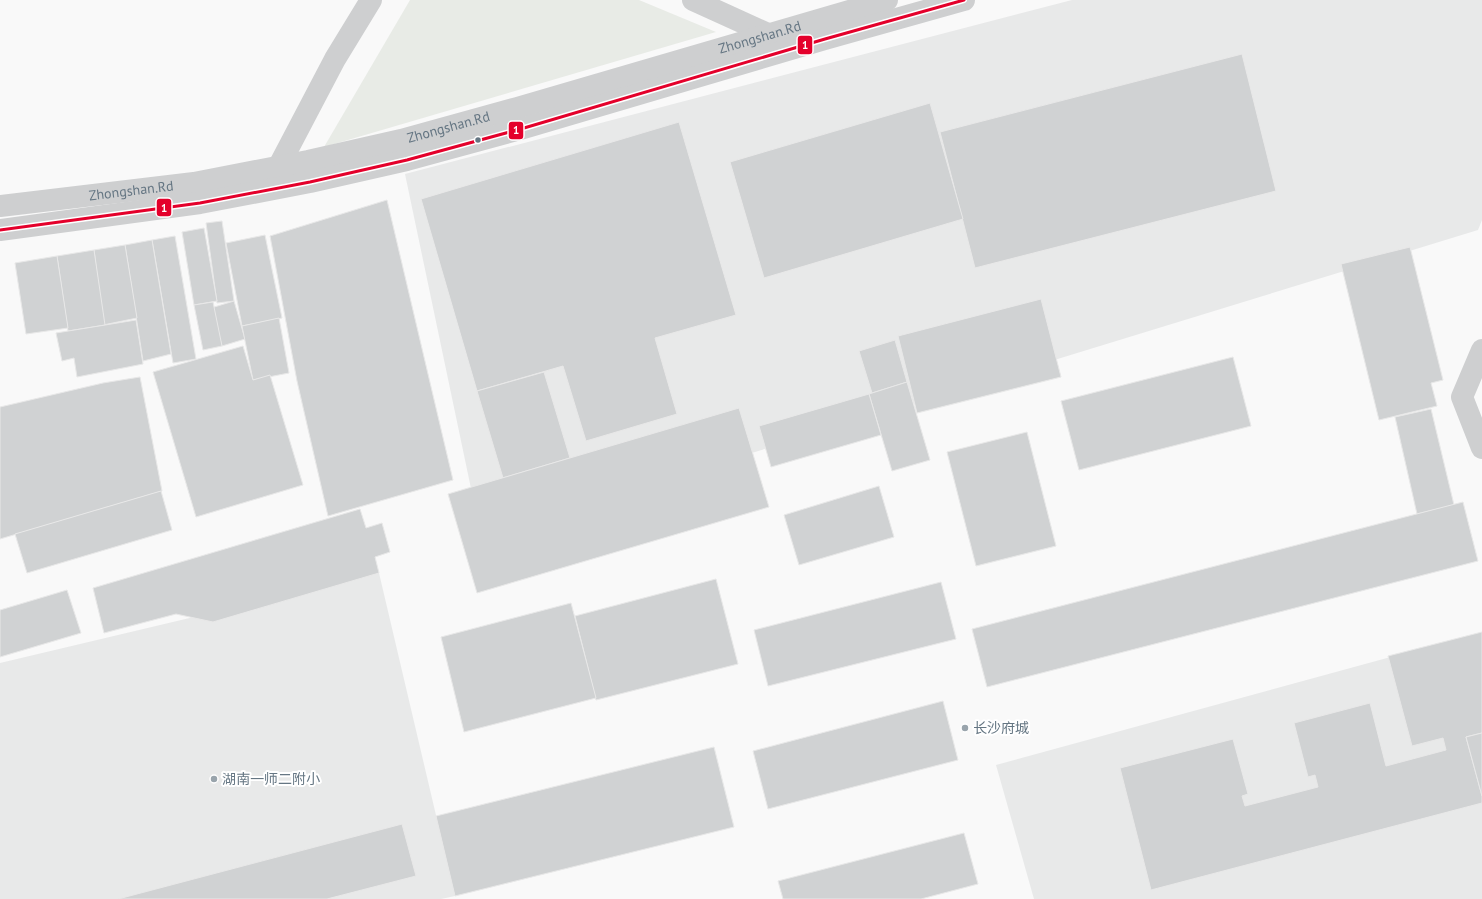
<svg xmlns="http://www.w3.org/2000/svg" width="1482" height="899" font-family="'PT Sans','Noto Sans SC',sans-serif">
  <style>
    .built { fill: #e8e9e9 }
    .grass { fill: #e8ebe6 }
    .building { fill: #d0d2d3; stroke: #e8e8e8 }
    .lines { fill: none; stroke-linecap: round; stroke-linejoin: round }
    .minor { stroke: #cecfd0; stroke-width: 22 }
    .tertiary { stroke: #cecfd0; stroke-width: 22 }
    .bus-1-casing { stroke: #fff; stroke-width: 6 }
    .bus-1 { stroke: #e4002b; stroke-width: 3 }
    .bus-dot { fill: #657683; stroke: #fff; stroke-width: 1.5 }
    .poi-dot { fill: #99a4ac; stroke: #fff; stroke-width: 1.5 }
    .labels { text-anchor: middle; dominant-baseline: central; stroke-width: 4; stroke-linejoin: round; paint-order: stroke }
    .street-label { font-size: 14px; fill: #657683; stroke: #fff }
    .poi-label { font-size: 14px; fill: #657683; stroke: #fff; text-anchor: start }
    .line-badge { stroke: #fff; stroke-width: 1.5 }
    .badge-label { font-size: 11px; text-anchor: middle; font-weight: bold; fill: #fff }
  </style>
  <rect width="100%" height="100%" fill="#f9f9f9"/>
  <g class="built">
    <polygon points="1072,0 1482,0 1482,220 1478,230 481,536 405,174"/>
    <polygon points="379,573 455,896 441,899 0,899 0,663"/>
    <polygon points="1482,632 1482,899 1034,899 996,765"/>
  </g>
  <polygon class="grass" points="410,0 639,0 716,32 324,147"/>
  <g class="building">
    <polygon points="1242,54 1276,191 975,268 940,132"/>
    <polygon points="930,103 963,219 764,278 730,162"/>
    <polygon points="679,122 736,315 655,338 677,414 586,441 563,366 477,391 421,199"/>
    <polygon points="387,200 453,480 328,516 297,381 270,236"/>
    <polygon points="222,221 234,301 217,303 206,223"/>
    <polygon points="204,228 217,301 194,305 182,232"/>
    <polygon points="265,235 282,318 242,326 226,243"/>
    <polygon points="175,236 196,359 173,363 152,240"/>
    <polygon points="152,240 171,354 143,361 125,245"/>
    <polygon points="125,245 137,318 103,325 94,250"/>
    <polygon points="1410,247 1443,380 1431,383 1437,406 1379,420 1341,264"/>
    <polygon points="94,250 105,325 68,331 57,256"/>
    <polygon points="57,256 68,328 26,334 15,263"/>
    <polygon points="1041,299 1061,377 917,413 898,336"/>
    <polygon points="234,301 245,339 222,346 211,308"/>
    <polygon points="213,302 222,346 203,350 194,305"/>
    <polygon points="279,318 289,373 253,380 242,326"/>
    <polygon points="136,320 143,364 77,377 74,358 62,361 56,333"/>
    <polygon points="895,340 907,382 872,393 859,351"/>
    <polygon points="243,346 253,380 270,375 303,485 196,517 153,372"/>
    <polygon points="1233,357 1251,426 1079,470 1061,401"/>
    <polygon points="544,372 570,458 503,478 477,391"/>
    <polygon points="140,377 162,491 0,539 0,407 103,383"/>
    <polygon points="907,382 930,460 892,471 869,394"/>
    <polygon points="869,394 881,435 771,467 759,426"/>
    <polygon points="739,408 769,507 477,593 448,494"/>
    <polygon points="1431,409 1454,505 1417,514 1395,417"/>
    <polygon points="1027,432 1056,546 976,566 947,452"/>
    <polygon points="879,486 894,537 799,565 784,515"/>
    <polygon points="161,491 172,530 27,573 15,534"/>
    <polygon points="1463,502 1478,561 987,687 972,629"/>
    <polygon points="360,509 366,528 382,523 390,552 375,557 379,573 213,622 176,614 104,633 93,588"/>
    <polygon points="716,579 738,664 596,700 575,616"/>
    <polygon points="941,582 956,639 768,686 754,630"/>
    <polygon points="67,590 81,633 0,657 0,610"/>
    <polygon points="571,603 596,698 464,732 441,637"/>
    <polygon points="1482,632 1482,733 1466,737 1482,796 1482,803 1151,890 1120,768 1233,739 1248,794 1242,796 1245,806 1318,787 1315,775 1308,777 1294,723 1370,703 1386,766 1446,750 1443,738 1412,746 1388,656"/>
    <polygon points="943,701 958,760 768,809 753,751"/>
    <polygon points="1482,733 1482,796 1466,737"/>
    <polygon points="714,747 734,827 455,896 436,816"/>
    <polygon points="402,824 416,876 327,899 118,899"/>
    <polygon points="964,833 978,884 921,899 783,899 778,881"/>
  </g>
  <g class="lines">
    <g class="minor">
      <polyline points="693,0 781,40"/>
      <polyline points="271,181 335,59 371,0"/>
      <polyline points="1482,350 1462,397 1482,448"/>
    </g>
    <g class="tertiary">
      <path id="s1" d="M0,206L194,183L308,161L401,140L517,108L887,0"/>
      <polyline points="0,230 200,203 310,182 407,160 524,128 825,39 964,0"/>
    </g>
    <defs>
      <polyline id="bus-1" points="0,230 200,203 310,182 407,160 524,128 825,39 964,0"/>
    </defs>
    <use href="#bus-1" class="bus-1-casing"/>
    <use href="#bus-1" class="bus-1"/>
  </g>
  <circle class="bus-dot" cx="478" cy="140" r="3.5"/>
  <g class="poi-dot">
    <circle cx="965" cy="728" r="4"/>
    <circle cx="214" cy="779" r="4"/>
  </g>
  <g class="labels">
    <g class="street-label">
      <text stroke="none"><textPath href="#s1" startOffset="780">Zhongshan.Rd</textPath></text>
      <text stroke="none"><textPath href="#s1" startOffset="456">Zhongshan.Rd</textPath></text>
      <text stroke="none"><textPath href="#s1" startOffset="132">Zhongshan.Rd</textPath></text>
    </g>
    <g class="poi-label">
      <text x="973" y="728">长沙府城</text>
      <text x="222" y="779">湖南一师二附小</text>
    </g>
  </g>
  <g class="line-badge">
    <rect x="797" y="35" width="16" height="20" rx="4" fill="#e4002b"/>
    <rect x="508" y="121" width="16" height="19" rx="4" fill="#e4002b"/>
    <rect x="156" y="198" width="16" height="19" rx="4" fill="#e4002b"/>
  </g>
  <g class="badge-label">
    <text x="805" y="49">1</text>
    <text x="516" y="134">1</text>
    <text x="164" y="212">1</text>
  </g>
</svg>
